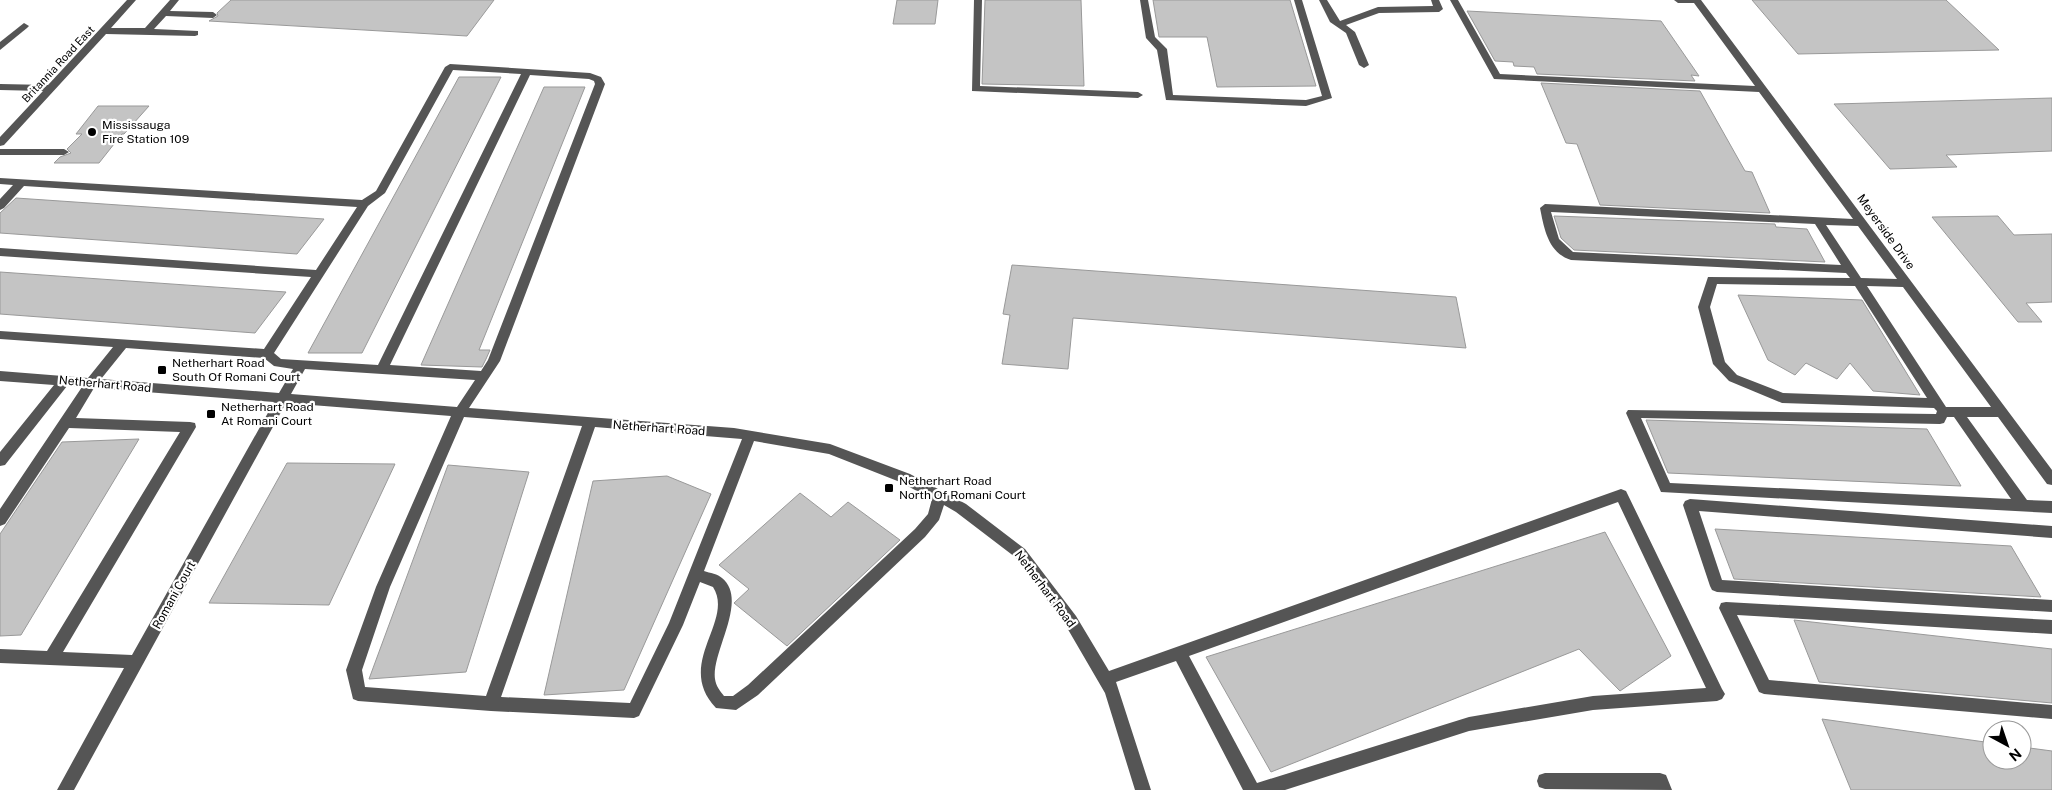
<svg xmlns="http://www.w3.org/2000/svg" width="2052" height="790" font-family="'Public Sans',sans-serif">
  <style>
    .building { fill: #c4c4c4; stroke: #999 }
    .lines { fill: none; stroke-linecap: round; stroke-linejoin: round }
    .minor { fill: #555; fill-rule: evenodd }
    .poi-dot { fill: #000; stroke: #fff; stroke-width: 2 }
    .labels { text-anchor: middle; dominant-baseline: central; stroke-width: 4.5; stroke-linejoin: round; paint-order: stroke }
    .far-street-label { font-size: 11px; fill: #000; stroke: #fff }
    .poi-label { font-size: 12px; fill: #000; stroke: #fff; text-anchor: start }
    .street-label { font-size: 12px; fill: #000; stroke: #fff }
  </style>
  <rect width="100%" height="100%" fill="#fff"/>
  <g class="building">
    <polygon points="231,0 494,0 467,36 209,21 218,16 217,13"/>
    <polygon points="897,0 938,0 935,24 893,24"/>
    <polygon points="985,0 1081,0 1084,86 982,84"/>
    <polygon points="1153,0 1290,0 1316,86 1217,87 1207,37 1159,37"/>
    <polygon points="1752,0 1946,0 1999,50 1798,54"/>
    <polygon points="1467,11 1661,21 1699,76 1691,75 1695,81 1537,74 1534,67 1514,66 1513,62 1495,61"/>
    <polygon points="459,77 501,77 362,353 308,353"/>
    <polygon points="1541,83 1700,91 1745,171 1752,172 1770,213 1600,205 1577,144 1566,143"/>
    <polygon points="544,87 585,87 479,350 490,350 486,359 482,367 421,365"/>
    <polygon points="2052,98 2052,151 1946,155 1957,167 1890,169 1834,104"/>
    <polygon points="98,106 149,106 124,134 122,134 99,163 54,163 60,157 71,153 67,149 82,134 76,134"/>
    <polygon points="16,198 324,219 297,254 0,233 0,213"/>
    <polygon points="1554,216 1775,224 1776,227 1807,229 1825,262 1574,250 1561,238"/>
    <polygon points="1998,216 2014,235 2052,234 2052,302 2026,303 2042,322 2018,322 1932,217"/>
    <polygon points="1012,265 1456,297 1466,348 1073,318 1068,369 1002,364 1010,315 1003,314"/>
    <polygon points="0,272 286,292 255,333 0,314"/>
    <polygon points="1738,295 1862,300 1920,395 1873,391 1850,363 1837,379 1806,363 1795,375 1768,360"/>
    <polygon points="1646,420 1927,429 1961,486 1668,473"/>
    <polygon points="139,439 21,635 0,636 0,534 62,442"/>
    <polygon points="287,463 395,464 329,605 209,603"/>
    <polygon points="448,465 529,472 466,672 369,679"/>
    <polygon points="667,476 711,494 624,690 544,695 593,481"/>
    <polygon points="800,493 831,517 848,502 900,540 787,646 734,603 749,589 719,565"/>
    <polygon points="1715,529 2011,546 2041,597 1734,579"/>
    <polygon points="1605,532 1671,656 1620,691 1579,649 1271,772 1206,657"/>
    <polygon points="1794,620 2052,649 2052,703 1819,682"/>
    <polygon points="1822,719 1992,743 1992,760 2022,760 2022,747 2052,751 2052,790 1851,790"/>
  </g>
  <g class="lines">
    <g class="minor">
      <polygon points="127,0 136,0 111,28 145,28 170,0 179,0 170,11 213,12 217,15 213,18 166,16 154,29 198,31 198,35 195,36 106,34 4,145 0,146 0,137 43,91 0,90 0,84 48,85"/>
      <polygon points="974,0 982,0 980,86 1138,92 1143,95 1138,98 972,91"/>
      <polygon points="1140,0 1148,0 1155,37 1167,49 1173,95 1306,100 1322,96 1294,0 1302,0 1332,98 1306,106 1166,100 1157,50 1146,38"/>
      <polygon points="1319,0 1327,0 1340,21 1378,7 1433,6 1431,0 1439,0 1443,9 1439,12 1379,13 1346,25 1355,32 1369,65 1364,68 1359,65 1346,33 1330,22"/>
      <path d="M1450,0H1458L1500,74L1755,86L1694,3H1678L1674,0H1701L2052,470V485L2047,484L1998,417H1967L2027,500L2052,501V513L1661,492L1626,413L1628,410L1936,414L1937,411L1934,408L1782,403L1729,381L1713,364L1698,307L1708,277L1850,278L1846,273L1571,260C1548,253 1544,228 1540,208L1545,204L1853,219L1759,92L1494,79ZM1551,212L1815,224L1841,265L1573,252L1559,239ZM1826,225L1858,226L1897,279L1861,278ZM1717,284L1855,286L1927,398L1783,393L1737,375L1725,362L1710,307ZM1867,286L1903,287L1991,407H1946ZM1947,417H1954L2011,499L1670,483L1641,418L1940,424L1944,423Z"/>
      <polygon points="24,23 29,26 27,28 0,50 0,42"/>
      <path d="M450,64L590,73L601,77L605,84L500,361L469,408L734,428L830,444L910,474L966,504L1025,549L1076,616L1109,671L1621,489L1626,491L1722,689L1725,694L1722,699L1717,701L1593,710L1469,731L1285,790H1243L1176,661L1116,682L1151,790H1135L1105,693L1066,626L1015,557L956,512L944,505L939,520L925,537L758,695L736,710L716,708C674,664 735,621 713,587L700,582L683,625L639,716L634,718L491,711L358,701L353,699L346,670L376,587L451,416L286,403L74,790H57L124,668L0,663V649L47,651L180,432L69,428L5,524L0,526V509L82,387L67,386L5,465L0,466V452L54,385L0,381V371L88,378L113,347L0,339V331L264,349L311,277L0,256V248L316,270L357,207L24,186L4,208L0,210V199L13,185L0,184V178L362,200L376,191L445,67ZM453,70L521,74L378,365L281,359L274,353L368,206L385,193ZM530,75L589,79L594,81L595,84L488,360L481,371L390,365ZM126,348L264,358L274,366L293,369L279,393L101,379ZM305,369L475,380L457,407L291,394ZM94,388L274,402L132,655L63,652L196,427L195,423L190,422L76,418ZM464,417L582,426L486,696L365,687L362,670L390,587ZM595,427L742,439L669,623L630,703L501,697ZM754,441L829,454L900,482L932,499L928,514L915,529L748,685L733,696H724C720,691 716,686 715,679C711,652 749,600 722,578C718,574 710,573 704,571ZM1618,502L1706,688L1593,696L1469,717L1257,783L1189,656Z"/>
      <polygon points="0,149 64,149 69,152 64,155 0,155"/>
      <polygon points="1690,499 2052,526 2052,538 1699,511 1722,580 2052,600 2052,612 1717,592 1712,590 1710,586 1683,505 1685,501"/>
      <polygon points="1726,602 2052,620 2052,634 1737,615 1769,680 2052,705 2052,719 1764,694 1759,692 1719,608 1721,603"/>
      <polygon points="1545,773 1660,773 1666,775 1672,790 1545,789 1539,787 1537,781 1539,775"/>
    </g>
  </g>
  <g class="poi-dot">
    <circle cx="92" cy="132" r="5"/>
    <rect x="157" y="365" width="10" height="10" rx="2.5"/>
    <rect x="206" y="409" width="10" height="10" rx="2.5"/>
    <rect x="884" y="483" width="10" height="10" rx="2.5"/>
  </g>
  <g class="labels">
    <g class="far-street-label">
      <text transform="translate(58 64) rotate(-47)">Britannia Road East</text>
    </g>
    <g class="poi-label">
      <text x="102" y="125">Mississauga<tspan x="102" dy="14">Fire Station 109</tspan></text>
      <text x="172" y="363">Netherhart Road<tspan x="172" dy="14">South Of Romani Court</tspan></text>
      <text x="221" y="407">Netherhart Road<tspan x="221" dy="14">At Romani Court</tspan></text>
      <text x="899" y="481">Netherhart Road<tspan x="899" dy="14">North Of Romani Court</tspan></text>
    </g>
    <g class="street-label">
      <text transform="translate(1886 232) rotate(54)">Meyerside Drive</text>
      <text transform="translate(105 384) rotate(5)">Netherhart Road</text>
      <text transform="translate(659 428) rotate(4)">Netherhart Road</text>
      <text transform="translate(1045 589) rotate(53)">Netherhart Road</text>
      <text transform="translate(174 595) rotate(-61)">Romani Court</text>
    </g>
  </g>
  <g transform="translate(2007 745) rotate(140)"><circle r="24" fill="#ffffff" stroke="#999999"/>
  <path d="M0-4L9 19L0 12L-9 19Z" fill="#000000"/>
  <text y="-8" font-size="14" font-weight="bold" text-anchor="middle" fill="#000000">N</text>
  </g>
</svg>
